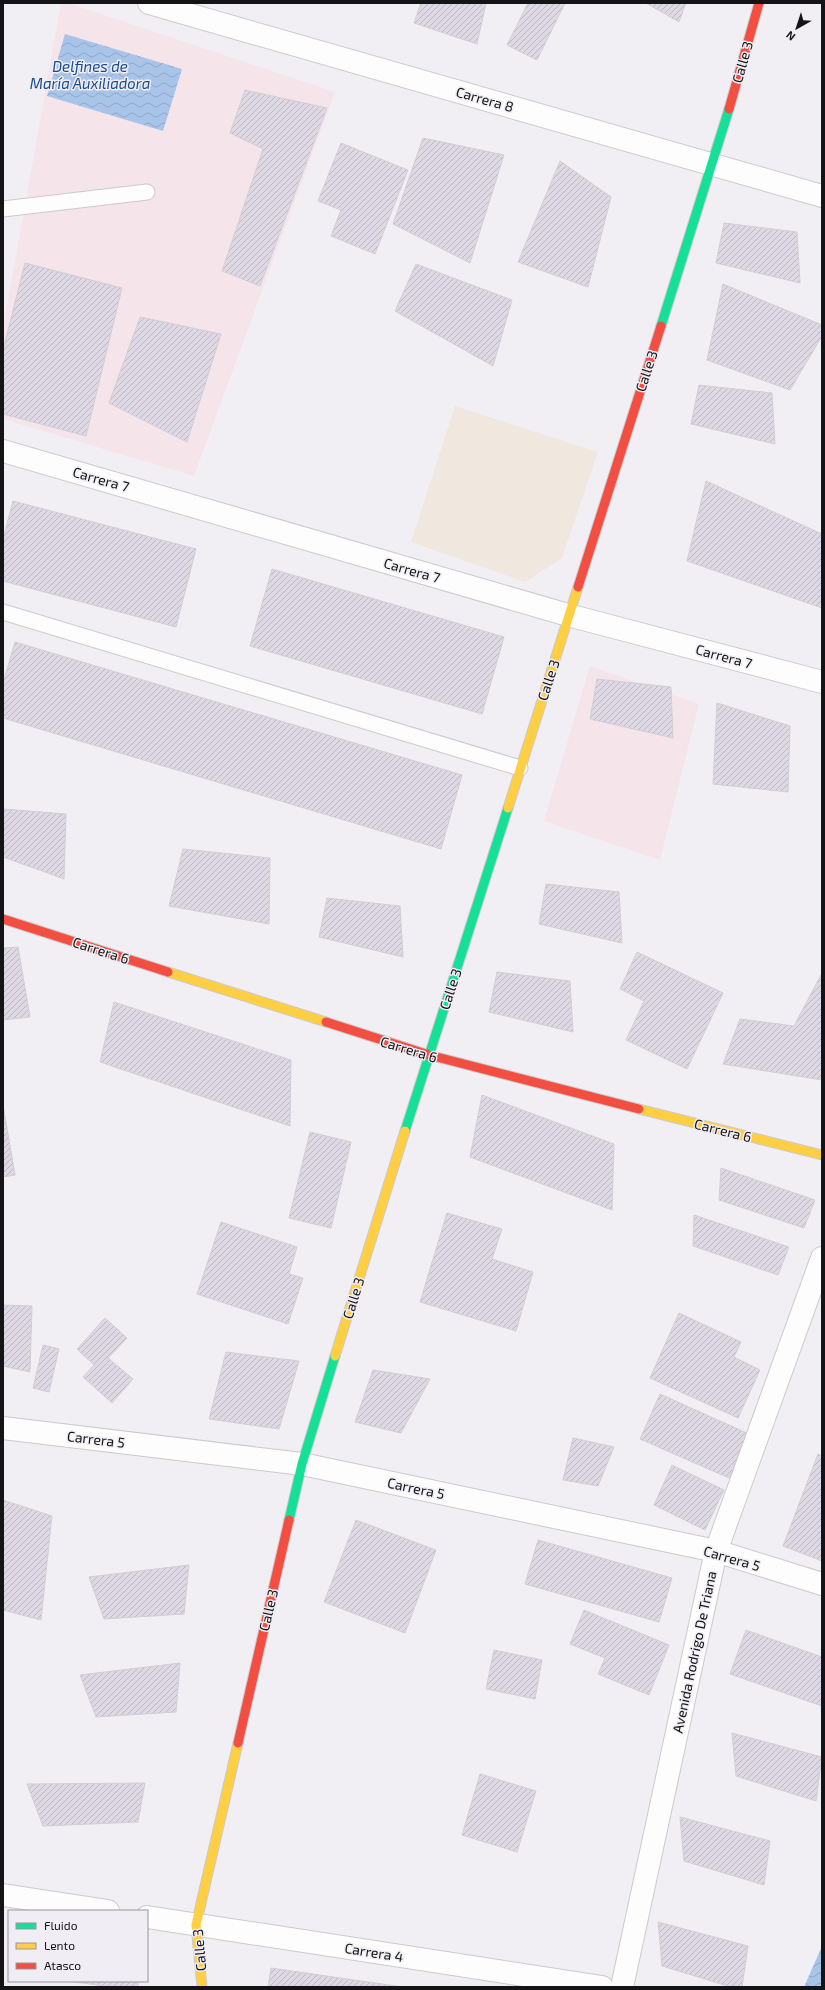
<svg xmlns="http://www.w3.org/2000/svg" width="825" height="1990" font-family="'Exo 2',sans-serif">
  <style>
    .education { fill: #f5e5ea }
    .medical { fill: #f0e8df }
    .water { fill: url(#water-waves) }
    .building { fill: url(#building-hatch); stroke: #d1cfd3 }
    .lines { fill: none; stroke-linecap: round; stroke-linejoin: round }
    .lane-casing { stroke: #cbcacd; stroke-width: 17 }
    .street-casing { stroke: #cbcacd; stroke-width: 24 }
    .fast-casing { stroke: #cbcacd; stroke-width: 11 }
    .slow-casing { stroke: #cbcacd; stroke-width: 11 }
    .jam-casing { stroke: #cbcacd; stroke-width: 11 }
    .lane { stroke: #fdfdfd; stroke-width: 15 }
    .street { stroke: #fdfdfd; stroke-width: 22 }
    .fast { stroke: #16e098; stroke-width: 9 }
    .slow { stroke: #ffcf43; stroke-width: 9 }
    .jam { stroke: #f24e42; stroke-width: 9 }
    .labels { text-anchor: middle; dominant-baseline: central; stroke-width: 3; stroke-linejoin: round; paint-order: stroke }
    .street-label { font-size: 14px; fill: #141315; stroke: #f0edf5 }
    .water-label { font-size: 15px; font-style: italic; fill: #184d8b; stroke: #f0edf5 }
  </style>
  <defs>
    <pattern id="water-waves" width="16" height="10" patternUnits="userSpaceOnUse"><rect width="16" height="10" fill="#a9c4e9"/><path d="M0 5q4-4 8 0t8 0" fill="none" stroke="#91a8c7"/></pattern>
    <pattern id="building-hatch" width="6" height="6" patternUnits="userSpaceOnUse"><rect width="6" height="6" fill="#ddd8e3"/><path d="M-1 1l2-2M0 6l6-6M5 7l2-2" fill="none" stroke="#bdb8c2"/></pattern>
  </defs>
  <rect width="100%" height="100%" fill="#f1eff3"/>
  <g class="education">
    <polygon points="61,3 68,3 335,92 194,476 3,419 3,329"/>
    <polygon points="590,666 699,704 660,860 544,821"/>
  </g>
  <polygon class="medical" points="455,406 598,452 562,558 525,582 411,542"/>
  <g class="water">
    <polygon points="65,34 182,69 163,131 47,96"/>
    <polygon points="822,1946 822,1987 804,1987"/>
  </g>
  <g class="building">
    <polygon points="421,3 486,3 477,44 414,23"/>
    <polygon points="528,3 565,3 537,60 507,45"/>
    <polygon points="646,3 686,3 679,22"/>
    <polygon points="245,90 327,108 260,286 222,271 263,149 230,133"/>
    <polygon points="423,138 504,155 470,263 393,224"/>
    <polygon points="341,143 408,170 375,254 331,236 341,210 318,201"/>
    <polygon points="560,161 611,197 588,287 518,262"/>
    <polygon points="724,223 797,232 800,283 716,263"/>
    <polygon points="25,263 122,288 86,436 3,414 3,350"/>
    <polygon points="416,264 512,300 493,366 395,311"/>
    <polygon points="723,284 822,325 822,336 790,390 707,360"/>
    <polygon points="140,317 221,334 187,442 109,403"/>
    <polygon points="699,385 772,393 775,444 691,424"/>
    <polygon points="706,481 822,534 822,608 687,561"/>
    <polygon points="13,501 196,549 176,627 3,581 3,539"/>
    <polygon points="272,569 504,637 482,714 250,646"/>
    <polygon points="15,642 462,775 441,849 3,718 3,683"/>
    <polygon points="597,679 671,687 673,738 590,719"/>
    <polygon points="717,703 790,726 788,792 713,784"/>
    <polygon points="3,809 66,814 64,879 3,857"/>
    <polygon points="183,849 270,858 269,924 169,906"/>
    <polygon points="546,884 619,892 622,943 539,924"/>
    <polygon points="327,898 400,906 403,957 319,937"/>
    <polygon points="18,947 30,1017 3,1020 3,948"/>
    <polygon points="637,952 723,993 687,1069 626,1040 644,1001 620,989"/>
    <polygon points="497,972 570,981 573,1032 489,1012"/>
    <polygon points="822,973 822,1080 723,1064 740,1019 794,1026"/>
    <polygon points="114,1002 291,1060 290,1126 100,1062"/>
    <polygon points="482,1095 614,1144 612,1210 470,1157"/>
    <polygon points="3,1105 15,1175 3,1177"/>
    <polygon points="310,1132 351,1142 331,1228 289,1218"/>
    <polygon points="721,1168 815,1200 804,1228 719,1200"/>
    <polygon points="447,1213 502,1229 492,1259 533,1272 516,1331 420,1302"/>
    <polygon points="694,1215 789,1247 778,1275 693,1246"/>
    <polygon points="221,1222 297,1247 289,1274 303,1278 288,1324 197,1294"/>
    <polygon points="3,1305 32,1306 30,1372 3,1366"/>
    <polygon points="679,1313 741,1342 734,1357 760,1370 738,1418 650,1378"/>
    <polygon points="105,1318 127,1338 108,1358 133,1379 112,1403 83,1377 94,1365 77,1349"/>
    <polygon points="43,1345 59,1349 49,1392 33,1388"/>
    <polygon points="226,1352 299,1361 279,1429 209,1419"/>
    <polygon points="373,1370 430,1379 401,1433 355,1422"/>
    <polygon points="660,1394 749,1434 729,1478 640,1439"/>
    <polygon points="573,1438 614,1447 598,1486 563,1480"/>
    <polygon points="818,1454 822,1456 822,1561 783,1546"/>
    <polygon points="672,1465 724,1490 705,1530 654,1505"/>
    <polygon points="3,1500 52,1516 41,1620 3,1610"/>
    <polygon points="356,1520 436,1550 405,1633 324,1602"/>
    <polygon points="538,1540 672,1578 659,1622 525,1584"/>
    <polygon points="189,1565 184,1614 104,1619 89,1577"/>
    <polygon points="584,1610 669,1645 649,1695 598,1674 605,1658 570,1644"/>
    <polygon points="746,1630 822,1657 822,1706 730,1674"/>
    <polygon points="494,1650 542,1660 535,1699 486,1689"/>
    <polygon points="180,1663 176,1712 96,1717 80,1675"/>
    <polygon points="732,1733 822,1757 816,1801 736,1776"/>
    <polygon points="480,1774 536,1791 517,1852 462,1835"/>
    <polygon points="145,1783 138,1822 43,1826 27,1784"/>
    <polygon points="680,1817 770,1841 764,1885 684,1861"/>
    <polygon points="658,1922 748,1946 742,1987 731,1987 662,1966"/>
    <polygon points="271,1968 403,1987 268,1987"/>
    <polygon points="68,1981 138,1981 138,1987 111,1987"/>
  </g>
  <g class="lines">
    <defs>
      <g id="lane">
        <polyline points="3,209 147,192"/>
        <polyline points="3,612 520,768"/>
      </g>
      <g id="street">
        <polyline points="149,3 822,196"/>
        <polyline points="3,451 568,615 822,682"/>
        <polyline points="3,1428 302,1464 716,1551 822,1584"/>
        <polyline points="3,1895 108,1911"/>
        <polyline points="147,1917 602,1987"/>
        <polyline points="622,1987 716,1551 822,1258"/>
      </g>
      <g id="fast">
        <polyline points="661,326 729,109"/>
        <polyline points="405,1131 508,808"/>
        <polyline points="289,1520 302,1464 335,1356"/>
      </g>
      <g id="slow">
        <polyline points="508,808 578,587"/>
        <polyline points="168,972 326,1022"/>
        <polyline points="639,1109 822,1155"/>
        <polyline points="335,1356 405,1131"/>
        <polyline points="202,1987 196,1925 238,1743"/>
      </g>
      <g id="jam">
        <polyline points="729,109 759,3"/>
        <polyline points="578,587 661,326"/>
        <polyline points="3,919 168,972"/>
        <polyline points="326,1022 429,1055 639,1109"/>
        <polyline points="238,1743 289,1520"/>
      </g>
    </defs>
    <use href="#lane" class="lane-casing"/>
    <use href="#street" class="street-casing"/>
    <use href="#fast" class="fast-casing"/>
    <use href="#slow" class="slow-casing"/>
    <use href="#jam" class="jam-casing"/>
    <use href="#lane" class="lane"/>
    <use href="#street" class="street"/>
    <use href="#fast" class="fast"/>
    <use href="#slow" class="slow"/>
    <use href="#jam" class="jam"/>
  </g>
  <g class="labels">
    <g class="street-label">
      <text transform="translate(742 62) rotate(-74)">Calle 3</text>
      <text transform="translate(485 99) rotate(16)">Carrera 8</text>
      <text transform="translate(646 371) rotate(-72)">Calle 3</text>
      <text transform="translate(101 479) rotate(16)">Carrera 7</text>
      <text transform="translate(412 570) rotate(16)">Carrera 7</text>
      <text transform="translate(724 656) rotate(15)">Carrera 7</text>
      <text transform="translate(548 680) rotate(-72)">Calle 3</text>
      <text transform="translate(101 950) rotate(18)">Carrera 6</text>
      <text transform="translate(450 989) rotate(-72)">Calle 3</text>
      <text transform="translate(409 1049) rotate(17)">Carrera 6</text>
      <text transform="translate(723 1130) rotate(14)">Carrera 6</text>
      <text transform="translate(353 1298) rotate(-73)">Calle 3</text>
      <text transform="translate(96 1439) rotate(7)">Carrera 5</text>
      <text transform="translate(416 1488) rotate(12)">Carrera 5</text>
      <text transform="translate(732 1558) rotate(16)">Carrera 5</text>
      <text transform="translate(268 1610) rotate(-77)">Calle 3</text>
      <text transform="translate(694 1652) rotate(-78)">Avenida Rodrigo De Triana</text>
      <text transform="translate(199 1950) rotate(-95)">Calle 3</text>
      <text transform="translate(374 1952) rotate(9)">Carrera 4</text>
    </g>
    <g class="water-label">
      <text x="90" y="66">Delfines de<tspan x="90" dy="17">María Auxiliadora</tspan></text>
    </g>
  </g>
  <rect width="825" height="1990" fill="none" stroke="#141315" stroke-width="8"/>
  <rect x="8" y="1910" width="140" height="72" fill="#f0edf5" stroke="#98969b"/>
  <rect x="16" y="1923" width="20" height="6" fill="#16e098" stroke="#98969b"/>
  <text x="44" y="1930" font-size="12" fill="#141315">Fluido</text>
  <rect x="16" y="1943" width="20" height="6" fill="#ffcf43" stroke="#98969b"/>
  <text x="44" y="1950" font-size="12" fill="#141315">Lento</text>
  <rect x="16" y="1963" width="20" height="6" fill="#f24e42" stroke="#98969b"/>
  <text x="44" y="1970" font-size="12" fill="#141315">Atasco</text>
  <g transform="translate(797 28) rotate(219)" stroke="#f0edf5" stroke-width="3" paint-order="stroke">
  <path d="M0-3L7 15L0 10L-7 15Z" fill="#141315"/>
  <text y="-6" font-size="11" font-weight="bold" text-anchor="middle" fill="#141315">N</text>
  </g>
</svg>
